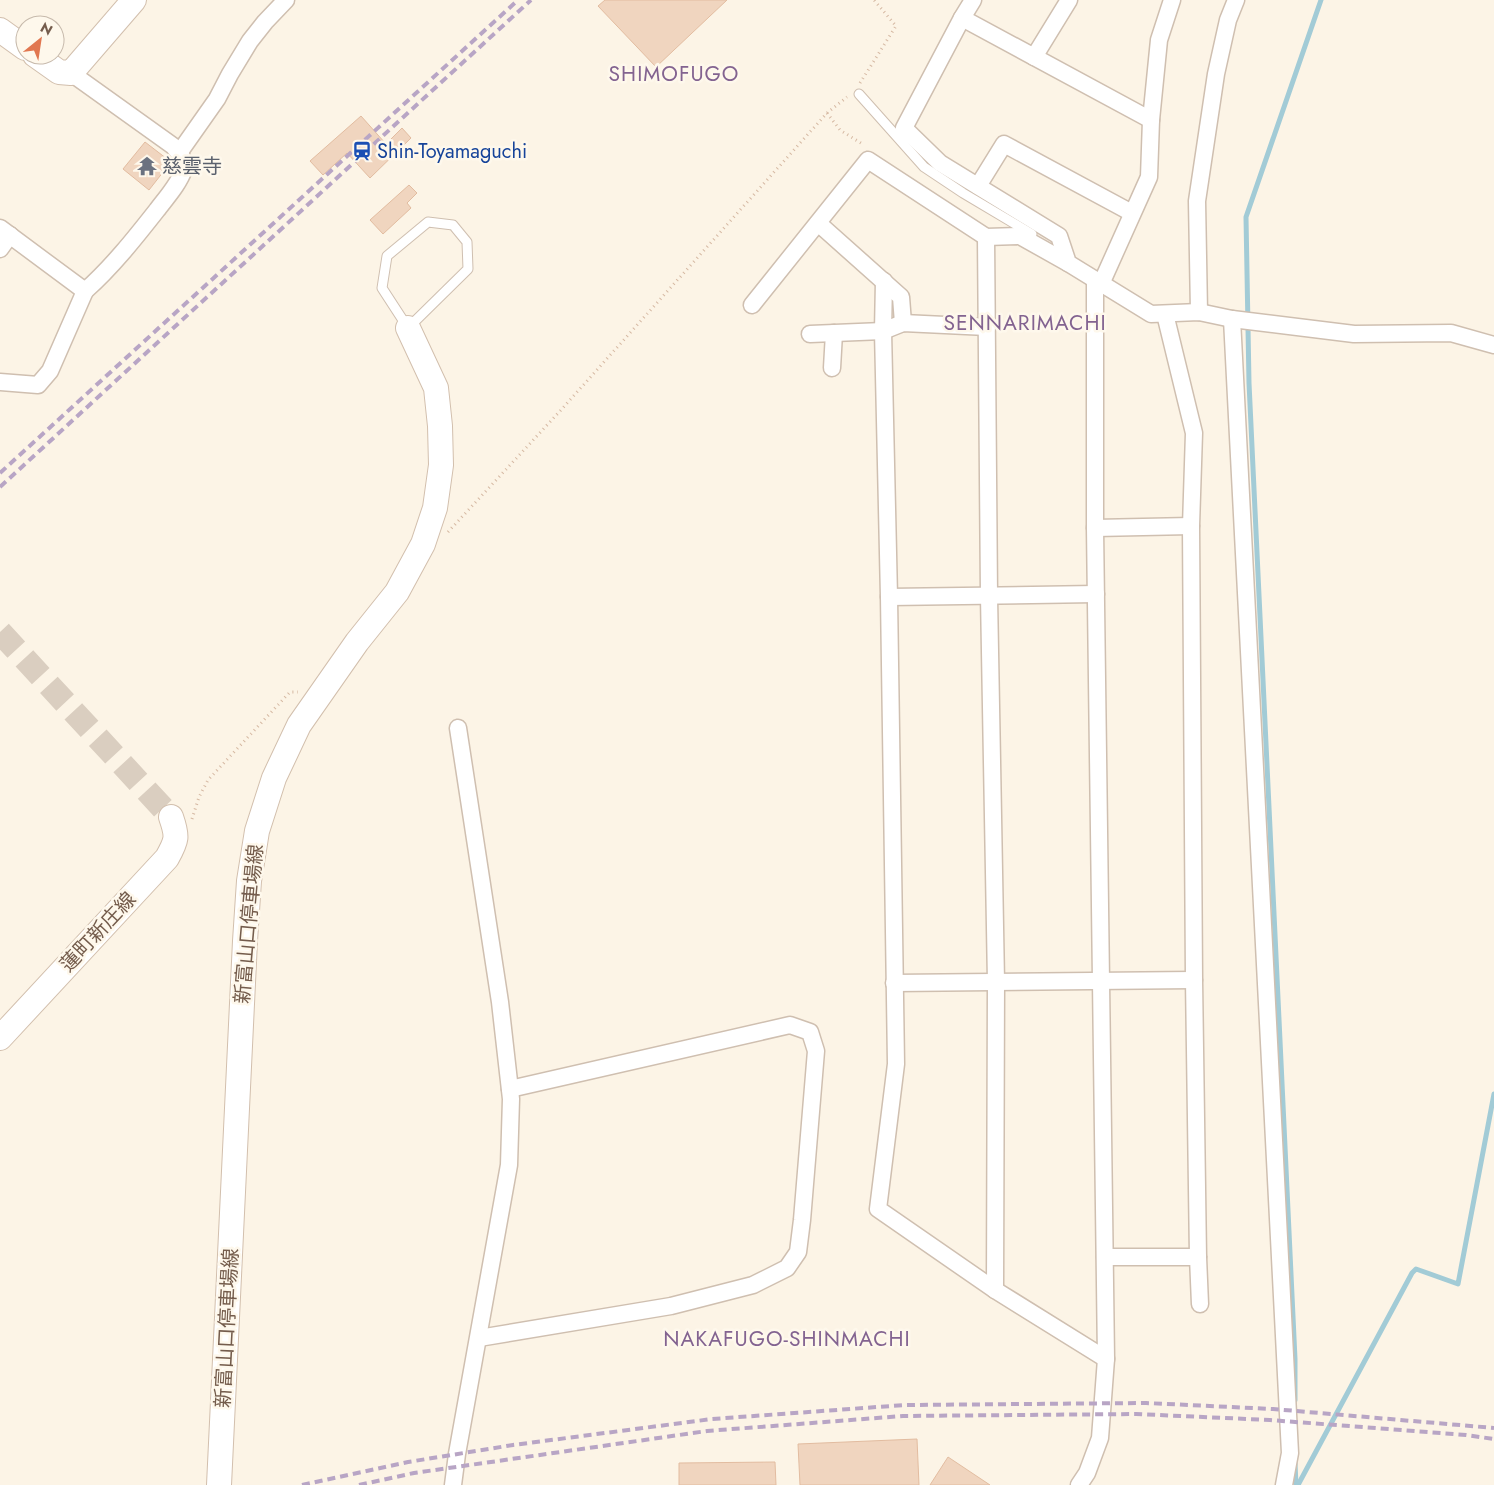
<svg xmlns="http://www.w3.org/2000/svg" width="1494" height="1485" font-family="Jost,'Noto Sans JP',sans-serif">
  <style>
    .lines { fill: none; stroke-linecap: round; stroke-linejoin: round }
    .stream { stroke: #a2cbd6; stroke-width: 5 }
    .building { fill: #f0d5bf; stroke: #e2bca0 }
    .secondary-tunnel { stroke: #dacec0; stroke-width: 24; stroke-dasharray: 24 12; stroke-linecap: butt }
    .lane-casing { stroke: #cfbfb0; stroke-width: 11 }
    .street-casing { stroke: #cfbfb0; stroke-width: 19 }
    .secondary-casing { stroke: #d2bfad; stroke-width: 26 }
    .path { stroke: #d5b8a2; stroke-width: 3; stroke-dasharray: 1 4; stroke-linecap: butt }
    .lane { stroke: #fff; stroke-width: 9 }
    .street { stroke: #fff; stroke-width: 16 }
    .secondary { stroke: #fff; stroke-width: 24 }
    .rail { stroke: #b8a5c5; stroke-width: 4; stroke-dasharray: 8 5; stroke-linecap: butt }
    .labels { text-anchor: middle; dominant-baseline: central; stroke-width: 5; stroke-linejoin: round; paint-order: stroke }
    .transit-label { font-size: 20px; fill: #164399; stroke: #fef8ec; text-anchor: start }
    .worship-label { font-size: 20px; fill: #5b616d; stroke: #fef8ec; text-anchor: start }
    .street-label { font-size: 20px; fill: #745c4c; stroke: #fef8ec }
    .neighbourhood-label { font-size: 21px; letter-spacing: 1px; fill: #836390; stroke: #fef8ec }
  </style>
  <rect width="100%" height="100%" fill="#fcf4e6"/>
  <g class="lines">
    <g class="stream">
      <polyline points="1295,1400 1295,1359 1249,383 1246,217 1321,0"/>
      <polyline points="1295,1463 1296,1485"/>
      <polyline points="1298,1485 1412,1273 1416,1269 1458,1284 1494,1094"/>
    </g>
  </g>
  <g class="building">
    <polygon points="605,0 727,0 656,67 598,6"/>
    <polygon points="361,116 386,144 402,128 411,138 370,178 347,153 323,175 310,161"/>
    <polygon points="145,142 171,162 149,190 123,169"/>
    <polygon points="409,185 417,193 407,203 411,208 383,234 370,220"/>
    <polygon points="917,1439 919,1485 800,1485 798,1444"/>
    <polygon points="948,1457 990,1485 930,1485"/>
    <polygon points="775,1462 776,1485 679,1485 679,1463"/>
  </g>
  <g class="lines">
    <polyline class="secondary-tunnel" points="0,632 171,817"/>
    <defs>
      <g id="lane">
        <polyline points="859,94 924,167 963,193 1032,234"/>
        <polygon points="428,222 453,225 467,242 468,269 408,328 382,288 387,256"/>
      </g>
      <g id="street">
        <polyline points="973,0 962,18 904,128 940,163 1059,236 1068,263 1151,314 1199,312 1232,319 1354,334 1451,333 1494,345"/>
        <polyline points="962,18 1151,120"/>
        <polyline points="1034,57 1069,0"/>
        <path d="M71,73L173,146C178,152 186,159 184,169C179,184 166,198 157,210C135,238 112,267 85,291"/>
        <polyline points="179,153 217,99 230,74 250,41 265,22 286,0"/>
        <polyline points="978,186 1004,144 1132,213"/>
        <polyline points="818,223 901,297 903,323"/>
        <polyline points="0,228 85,291 50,371 38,385 0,382"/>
        <polyline points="986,237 989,596 996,982 995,1290"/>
        <polyline points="0,249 10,235"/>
        <polyline points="884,281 883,331 889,597 896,1064 878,1209 995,1290 1106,1359"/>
        <polyline points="1101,284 1149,177 1151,120 1159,40 1172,0"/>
        <polyline points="752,305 868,160 986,237 1020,236 1068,263"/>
        <polyline points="1199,312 1197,201 1216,74 1228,20 1236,0"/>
        <polyline points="1165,314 1194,433 1191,526 1194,980 1198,1257 1200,1304"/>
        <polyline points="1232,319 1290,1453 1284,1485"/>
        <polyline points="810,334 883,331 903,323 987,327"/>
        <polyline points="832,368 834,333"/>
        <polyline points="1095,528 1191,526"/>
        <polyline points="889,597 1096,594"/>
        <polyline points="894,983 1194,980"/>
        <polyline points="1105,1257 1198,1257"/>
        <polyline points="479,1338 671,1306 753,1285 787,1268 798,1252 802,1220 816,1051 810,1032 790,1025 510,1089"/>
        <polyline points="453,1485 457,1454 509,1165 511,1099 500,1002 458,728"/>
        <polyline points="1079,1485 1087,1473 1100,1438 1106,1359 1095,528 1095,280"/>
      </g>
      <g id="secondary">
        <polyline points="0,30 25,48"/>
        <polyline points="35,55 59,72 71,73 134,0"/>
        <path d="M0,1038L167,858C177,840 178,837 171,817"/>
        <polyline points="219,1485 245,941 249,881 257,831 274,778 299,725 357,642 397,592 423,544 435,508 441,465 440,426 436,388 408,328"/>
      </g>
    </defs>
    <use href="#lane" class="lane-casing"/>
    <use href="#street" class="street-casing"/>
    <use href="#secondary" class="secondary-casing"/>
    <g class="path">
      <polyline points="860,83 896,26 874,0"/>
      <polyline points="827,113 840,130 864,145"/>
      <polyline points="448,532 561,410 827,113 847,97"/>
      <polyline points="192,819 199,797 208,780 290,692 298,692"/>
    </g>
    <use href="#lane" class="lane"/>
    <use href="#street" class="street"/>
    <use href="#secondary" class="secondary"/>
    <g class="rail">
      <polyline points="0,473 518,0"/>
      <polyline points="0,487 531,0"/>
      <polyline points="302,1485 408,1462 513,1445 712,1419 905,1405 1146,1403 1273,1409 1494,1428"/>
      <polyline points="359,1485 414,1473 707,1431 903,1416 1136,1414 1270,1420 1466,1435 1494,1439"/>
    </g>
  </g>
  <defs>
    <symbol id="station-bare" viewBox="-9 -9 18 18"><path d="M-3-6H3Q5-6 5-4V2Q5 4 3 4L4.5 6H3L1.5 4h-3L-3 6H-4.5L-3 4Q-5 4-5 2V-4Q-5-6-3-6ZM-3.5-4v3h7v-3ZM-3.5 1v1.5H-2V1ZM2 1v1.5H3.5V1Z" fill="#1a4fb4" stroke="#fef8ec" stroke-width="2.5" paint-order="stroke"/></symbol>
    <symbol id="temple-bare" viewBox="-9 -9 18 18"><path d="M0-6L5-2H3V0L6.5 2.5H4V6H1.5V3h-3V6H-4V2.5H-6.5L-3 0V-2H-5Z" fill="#6b7280" stroke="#fef8ec" stroke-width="2.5" paint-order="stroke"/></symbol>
  </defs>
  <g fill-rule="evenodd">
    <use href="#station-bare" x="348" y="137" width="28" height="28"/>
    <use href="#temple-bare" x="133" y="152" width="28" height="28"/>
  </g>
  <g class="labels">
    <g class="transit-label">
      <text x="377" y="151">Shin-Toyamaguchi</text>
    </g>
    <g class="worship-label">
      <text x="162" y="166">慈雲寺</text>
    </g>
    <g class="street-label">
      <text transform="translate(249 924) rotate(-85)">新富山口停車場線</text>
      <text transform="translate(98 932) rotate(-47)">蓮町新庄線</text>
      <text transform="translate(227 1328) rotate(-87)">新富山口停車場線</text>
    </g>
    <g class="neighbourhood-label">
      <text x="674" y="74">SHIMOFUGO</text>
      <text x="1025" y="323">SENNARIMACHI</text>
      <text x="787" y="1339">NAKAFUGO-SHINMACHI</text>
    </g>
  </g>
  <g transform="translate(40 40) rotate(30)"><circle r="24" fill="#fef8ec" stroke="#c7baac"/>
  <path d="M0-4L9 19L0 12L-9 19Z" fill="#e17750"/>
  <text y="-8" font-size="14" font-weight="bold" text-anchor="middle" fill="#745c4c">N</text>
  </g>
</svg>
